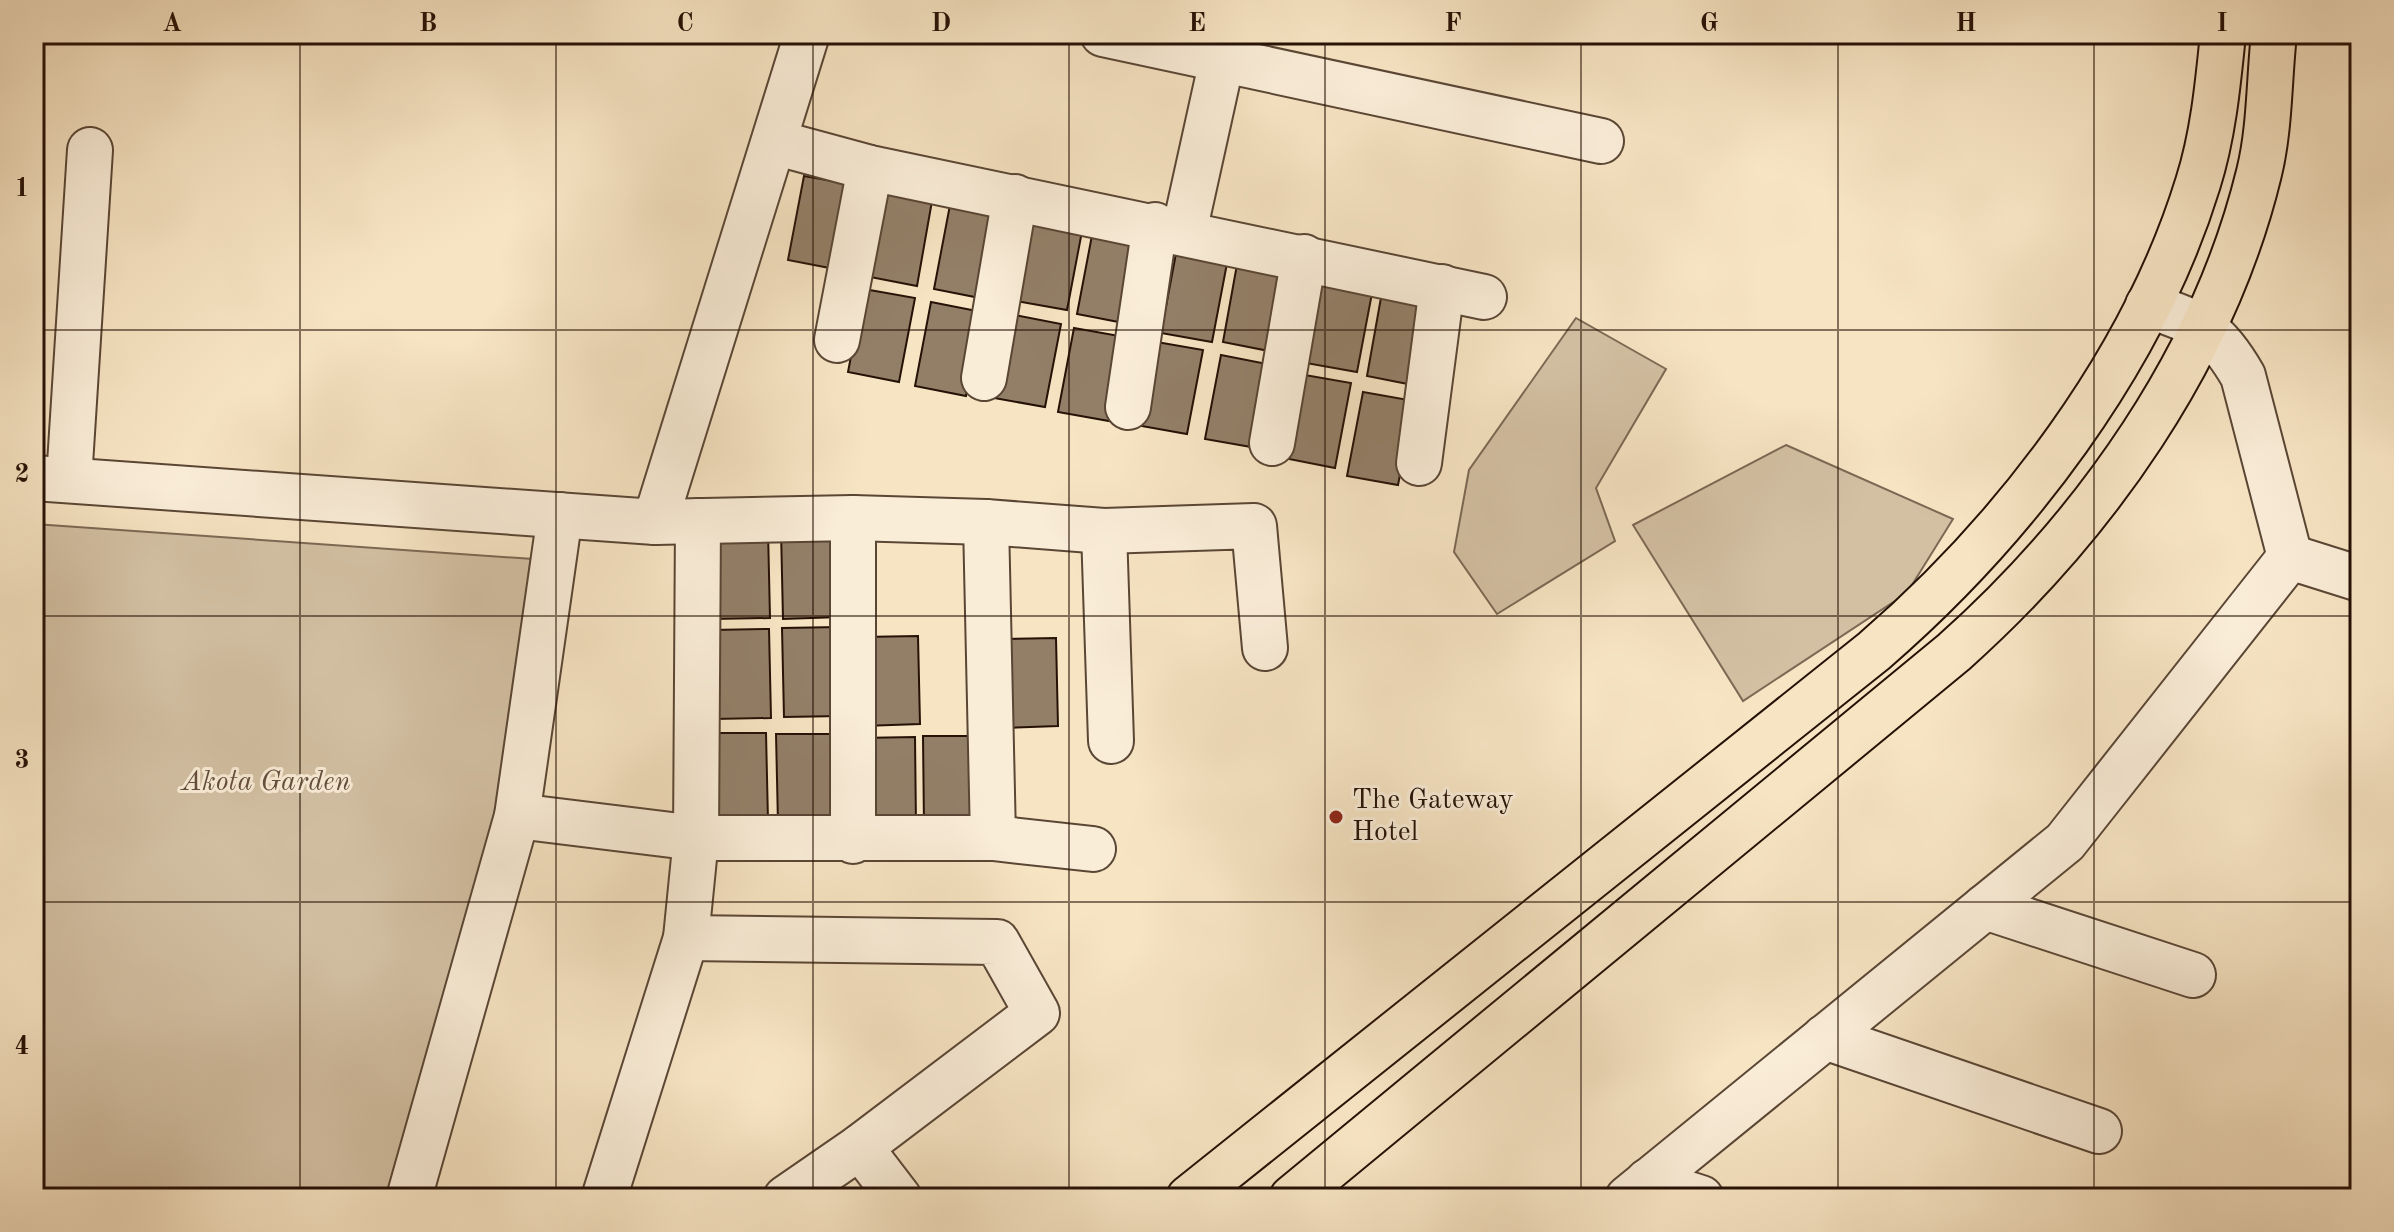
<svg xmlns="http://www.w3.org/2000/svg" width="2394" height="1232" font-family="'Old Standard TT',serif">
  <style>
    .green { fill: #d3c0a3; stroke: #7c6854; stroke-width: 2 }
    .building { fill: #937f68; stroke: #261106; stroke-width: 2 }
    .lines { fill: none; stroke-linecap: round; stroke-linejoin: round }
    .minor-casing { stroke: #5a4635; stroke-width: 48 }
    .major-casing { stroke: #261106; stroke-width: 48 }
    .minor { stroke: #faedd8; stroke-width: 44 }
    .major { stroke: #f7e4c3; stroke-width: 44 }
    .grid { fill: none; stroke: #261106; stroke-width: 2; stroke-opacity: 0.55 }
    .poi-dot { fill: #8f2418; stroke: #faedd8; stroke-width: 3 }
    .labels { text-anchor: middle; dominant-baseline: central; stroke-width: 6; stroke-linejoin: round; paint-order: stroke }
    .park-label { font-size: 28px; font-style: italic; fill: #634e3d; stroke: #faedd8 }
    .poi-label { font-size: 28px; fill: #261106; stroke: #faedd8; text-anchor: start }
    .neatline { fill: none; stroke: #261106; stroke-width: 3 }
    .grid-label { font-size: 26px; text-anchor: middle; font-weight: bold; fill: #261106 }
  </style>
  <rect width="100%" height="100%" fill="#f7e4c3"/>
  <filter id="stains"><feTurbulence type="fractalNoise" baseFrequency=".0025" numOctaves="4"/><feColorMatrix values="0 0 0 0 .2 0 0 0 0 .09 0 0 0 0 .02 0 0 0 .5 -.17"/></filter>
  <radialGradient id="worn" r=".72"><stop offset=".6" stop-color="#630" stop-opacity="0"/><stop offset="1" stop-color="#630" stop-opacity=".3"/></radialGradient>
  <g class="green">
    <polygon points="1576,318 1666,369 1596,488 1615,541 1497,614 1454,552 1469,470"/>
    <polygon points="1786,445 1953,519 1907,593 1743,701 1633,525"/>
    <polygon points="34,524 533,559 509,779 388,1198 34,1198"/>
  </g>
  <g class="building">
    <polygon points="804,176 855,185 840,270 788,260"/>
    <polygon points="881,192 932,201 917,286 865,276"/>
    <polygon points="950,205 1001,215 985,299 934,289"/>
    <polygon points="1031,217 1083,226 1067,310 1016,301"/>
    <polygon points="1093,230 1144,239 1129,324 1077,314"/>
    <polygon points="1177,248 1228,258 1212,342 1161,333"/>
    <polygon points="1238,259 1289,268 1274,352 1223,342"/>
    <polygon points="1321,278 1373,288 1357,372 1306,363"/>
    <polygon points="864,289 915,298 899,382 848,372"/>
    <polygon points="1382,292 1434,301 1418,386 1367,376"/>
    <polygon points="931,302 982,312 966,396 915,386"/>
    <polygon points="1009,314 1061,324 1045,407 994,398"/>
    <polygon points="1074,328 1125,337 1109,421 1058,412"/>
    <polygon points="1151,341 1203,350 1187,434 1136,425"/>
    <polygon points="1221,355 1272,365 1257,448 1205,439"/>
    <polygon points="1299,374 1351,383 1335,468 1284,458"/>
    <polygon points="1363,392 1414,401 1398,485 1347,476"/>
    <polygon points="838,529 840,617 783,619 781,530"/>
    <polygon points="768,530 770,618 713,619 711,531"/>
    <polygon points="839,627 841,716 784,717 782,628"/>
    <polygon points="769,629 771,718 714,719 712,630"/>
    <polygon points="918,636 920,724 863,726 861,637"/>
    <polygon points="1056,638 1058,726 1001,728 999,639"/>
    <polygon points="709,733 766,733 768,821 711,822"/>
    <polygon points="776,734 833,734 835,822 778,824"/>
    <polygon points="923,736 979,736 981,824 924,825"/>
    <polygon points="915,737 916,826 860,827 858,738"/>
  </g>
  <g class="lines">
    <defs>
      <g id="minor">
        <polyline points="1103,34 1601,141"/>
        <polyline points="774,142 870,168 1484,297"/>
        <polyline points="1184,232 1222,60"/>
        <path d="M2148,305C2199,324 2214,326 2243,376L2290,557"/>
        <polyline points="837,340 870,168"/>
        <polyline points="984,378 1015,197"/>
        <polyline points="1128,407 1155,225"/>
        <polyline points="1272,443 1304,257"/>
        <polyline points="1419,463 1442,287"/>
        <polyline points="34,478 655,522 807,34"/>
        <polyline points="69,480 90,150"/>
        <polyline points="655,522 853,518 986,522 1104,531 1254,526 1265,648"/>
        <polyline points="986,522 993,838"/>
        <polyline points="1104,531 1111,741"/>
        <polyline points="517,816 696,838 993,838 1093,849"/>
        <polyline points="853,841 853,518"/>
        <polyline points="1985,907 2193,975"/>
        <polyline points="686,938 696,838 698,521"/>
        <polyline points="1825,1037 2099,1131"/>
        <polyline points="860,1147 899,1198"/>
        <polyline points="1648,1181 1701,1198"/>
        <polyline points="409,1198 517,816 560,515"/>
        <polyline points="604,1198 686,938 997,942 1037,1013 860,1147 786,1198"/>
        <polyline points="1628,1198 2065,842 2290,557 2360,579"/>
      </g>
      <g id="major">
        <path d="M1189,1198L1874,651C2014,530 2143,362 2198,183C2213,136 2218,84 2223,34"/>
        <path d="M1292,1198L1954,652C2095,526 2214,358 2259,173C2270,129 2269,79 2274,34"/>
      </g>
    </defs>
    <use href="#minor" class="minor-casing"/>
    <use href="#major" class="major-casing"/>
    <use href="#minor" class="minor"/>
    <use href="#major" class="major"/>
  </g>
  <path class="grid" d="M300,34V1198M556,34V1198M813,34V1198M1069,34V1198M1325,34V1198M1581,34V1198M1838,34V1198M2094,34V1198M34,330H2360M34,616H2360M34,902H2360"/>
  <circle class="poi-dot" cx="1336" cy="817" r="8"/>
  <g class="labels">
    <g class="park-label">
      <text x="266" y="783">Akota Garden</text>
    </g>
    <g class="poi-label">
      <text x="1352" y="801">The Gateway<tspan x="1352" dy="32">Hotel</tspan></text>
    </g>
  </g>
  <rect width="2394" height="1232" fill="none" stroke="#f7e4c3" stroke-width="88"/>
  <rect x="44" y="44" width="2306" height="1144" class="neatline"/>
  <g class="grid-label">
    <text x="172" y="31">A</text>
    <text x="428" y="31">B</text>
    <text x="685" y="31">C</text>
    <text x="941" y="31">D</text>
    <text x="1197" y="31">E</text>
    <text x="1453" y="31">F</text>
    <text x="1709" y="31">G</text>
    <text x="1966" y="31">H</text>
    <text x="2222" y="31">I</text>
    <text x="22" y="196">1</text>
    <text x="22" y="482">2</text>
    <text x="22" y="768">3</text>
    <text x="22" y="1054">4</text>
  </g>
  <rect width="100%" height="100%" filter="url(#stains)"/>
  <rect width="100%" height="100%" fill="url(#worn)"/>
</svg>
